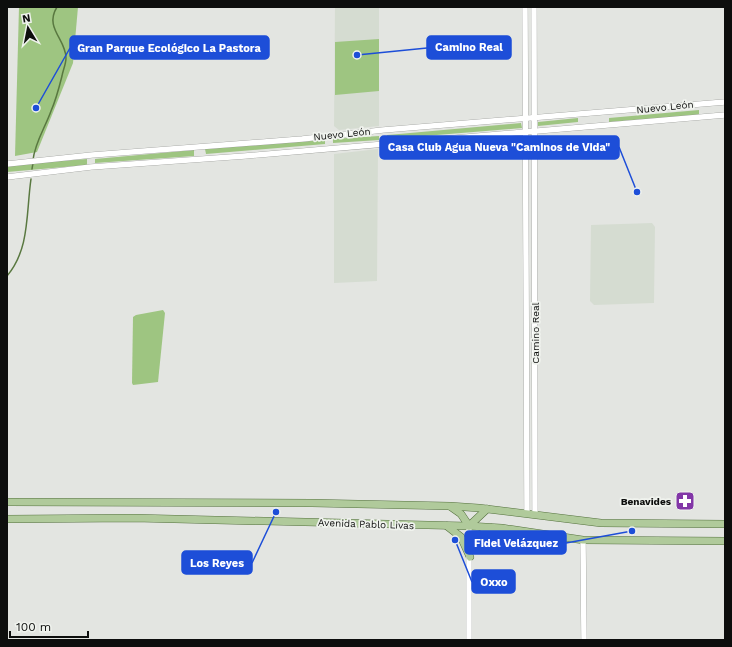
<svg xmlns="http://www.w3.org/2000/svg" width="732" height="647" font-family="'Work Sans',sans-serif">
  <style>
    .built { fill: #d5dcd1 }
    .green { fill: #9ec581 }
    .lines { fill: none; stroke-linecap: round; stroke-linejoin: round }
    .stream { stroke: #597840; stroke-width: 1.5 }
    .minor-casing { stroke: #8c8e8a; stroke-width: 6 }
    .major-casing { stroke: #54713e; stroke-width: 8 }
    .minor { stroke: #fff; stroke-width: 5.5 }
    .major { stroke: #b0ca9b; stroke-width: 7 }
    .labels { text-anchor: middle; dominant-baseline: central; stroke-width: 3.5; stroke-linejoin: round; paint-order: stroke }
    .street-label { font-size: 10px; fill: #0d0e0d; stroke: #f0f3ee }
    .poi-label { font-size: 10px; font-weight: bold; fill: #0d0e0d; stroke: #f0f3ee; text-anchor: end }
    .leader { fill: none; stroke: #1d4ed8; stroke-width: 1.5 }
    .callout-dot { fill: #1d4ed8; stroke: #f0f3ee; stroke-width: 1.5 }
    .callout { fill: #1d4ed8; stroke: #1d4ed8; stroke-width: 1.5 }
    .callout-label { font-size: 11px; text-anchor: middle; font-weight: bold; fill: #fff }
  </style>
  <rect width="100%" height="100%" fill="#e3e5e1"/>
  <g class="built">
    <polygon points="335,7 379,7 379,126 339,130 334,126"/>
    <polygon points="378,149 377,281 334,283 334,154"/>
    <polygon points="652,223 655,227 654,303 594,305 590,301 591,225"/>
  </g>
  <g class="green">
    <polygon points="19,7 78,7 73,63 37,152 15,156"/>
    <polygon points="379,39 379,91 335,95 335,42"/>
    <polygon points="699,110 699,115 609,122 609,118"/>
    <polygon points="578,118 578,122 538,126 538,122"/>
    <polygon points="521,123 522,128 388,139 387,135 399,134"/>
    <polygon points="379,136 379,140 333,143 333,139"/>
    <polygon points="325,140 325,144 206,154 205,149"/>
    <polygon points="194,150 194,156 95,163 95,159"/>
    <polygon points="87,159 87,165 7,172 7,165"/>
    <polygon points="163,310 165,313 158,382 133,385 132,383 133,317 136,315"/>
  </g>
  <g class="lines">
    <g class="stream">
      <path d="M33,160C35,142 45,128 51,111C56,100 59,88 62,76C63,70 66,64 66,58C66,39 44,28 57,7"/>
      <polyline points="32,169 33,163"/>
      <path d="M7,276C30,249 26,213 31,179"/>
    </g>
    <defs>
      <g id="minor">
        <polyline points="525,7 527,514"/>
        <polyline points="534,7 535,515"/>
        <polyline points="7,164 92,155 302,139 383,130 725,102"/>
        <polyline points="7,177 91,167 245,156 725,115"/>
        <polyline points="583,540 584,640"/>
        <polyline points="469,640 469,526"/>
      </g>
      <g id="major">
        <polyline points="7,502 312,503 450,506 479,508 601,523 725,524"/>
        <polyline points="451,507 461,514 469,526 487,509"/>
        <polyline points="7,519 134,518 469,526 502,528 583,540 725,541"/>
        <polyline points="447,526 461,537 470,557"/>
        <polyline points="470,550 478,536 491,528"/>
      </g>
    </defs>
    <use href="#minor" class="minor-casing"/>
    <use href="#major" class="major-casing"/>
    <use href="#minor" class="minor"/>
    <use href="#major" class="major"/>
  </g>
  <defs>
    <symbol id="pharmacy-square" viewBox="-11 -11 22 22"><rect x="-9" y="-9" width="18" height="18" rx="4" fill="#8236a7" stroke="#f0f3ee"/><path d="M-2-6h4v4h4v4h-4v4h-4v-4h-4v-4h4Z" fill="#fff"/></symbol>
  </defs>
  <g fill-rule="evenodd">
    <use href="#pharmacy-square" x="674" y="490" width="22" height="22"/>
  </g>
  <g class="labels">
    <g class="street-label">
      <text transform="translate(665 107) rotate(-6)">Nuevo León</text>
      <text transform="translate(342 134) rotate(-6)">Nuevo León</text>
      <text transform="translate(535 333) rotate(-90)">Camino Real</text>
      <text transform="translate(366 524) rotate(2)">Avenida Pablo Livas</text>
    </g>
    <g class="poi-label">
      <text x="671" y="501">Benavides</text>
    </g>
  </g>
  <path class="leader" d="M357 55L427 48M36 108L70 48M637 192L619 147M632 531L566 543M276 512L252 563M455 540L472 582"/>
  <g class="callout-dot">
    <circle cx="357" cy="55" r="4"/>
    <circle cx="36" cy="108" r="4"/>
    <circle cx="637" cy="192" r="4"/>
    <circle cx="632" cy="531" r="4"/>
    <circle cx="276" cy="512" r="4"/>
    <circle cx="455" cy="540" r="4"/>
  </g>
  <g class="callout">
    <rect x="427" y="36" width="84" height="23" rx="4"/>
    <rect x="70" y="36" width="199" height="23" rx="4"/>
    <rect x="380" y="136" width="239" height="23" rx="4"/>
    <rect x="465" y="531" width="101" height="23" rx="4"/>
    <rect x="182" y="551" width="70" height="23" rx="4"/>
    <rect x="472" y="570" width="43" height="23" rx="4"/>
  </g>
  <g class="callout-label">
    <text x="469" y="51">Camino Real</text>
    <text x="169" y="52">Gran Parque Ecológico La Pastora</text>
    <text x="499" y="151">Casa Club Agua Nueva "Caminos de Vida"</text>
    <text x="516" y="547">Fidel Velázquez</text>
    <text x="217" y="567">Los Reyes</text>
    <text x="494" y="586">Oxxo</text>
  </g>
  <rect width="732" height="647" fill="none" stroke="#0d0e0d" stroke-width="16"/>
  <g transform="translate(28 28) rotate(350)" stroke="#f0f3ee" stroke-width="3" paint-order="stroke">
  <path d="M0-3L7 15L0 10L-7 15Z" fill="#0d0e0d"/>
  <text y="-6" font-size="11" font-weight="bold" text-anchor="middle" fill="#0d0e0d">N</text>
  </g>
  <path d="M10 631v6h78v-6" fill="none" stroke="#0d0e0d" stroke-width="2"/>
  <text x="16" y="631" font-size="12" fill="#0d0e0d" stroke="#f0f3ee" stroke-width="3" paint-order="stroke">100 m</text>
</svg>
